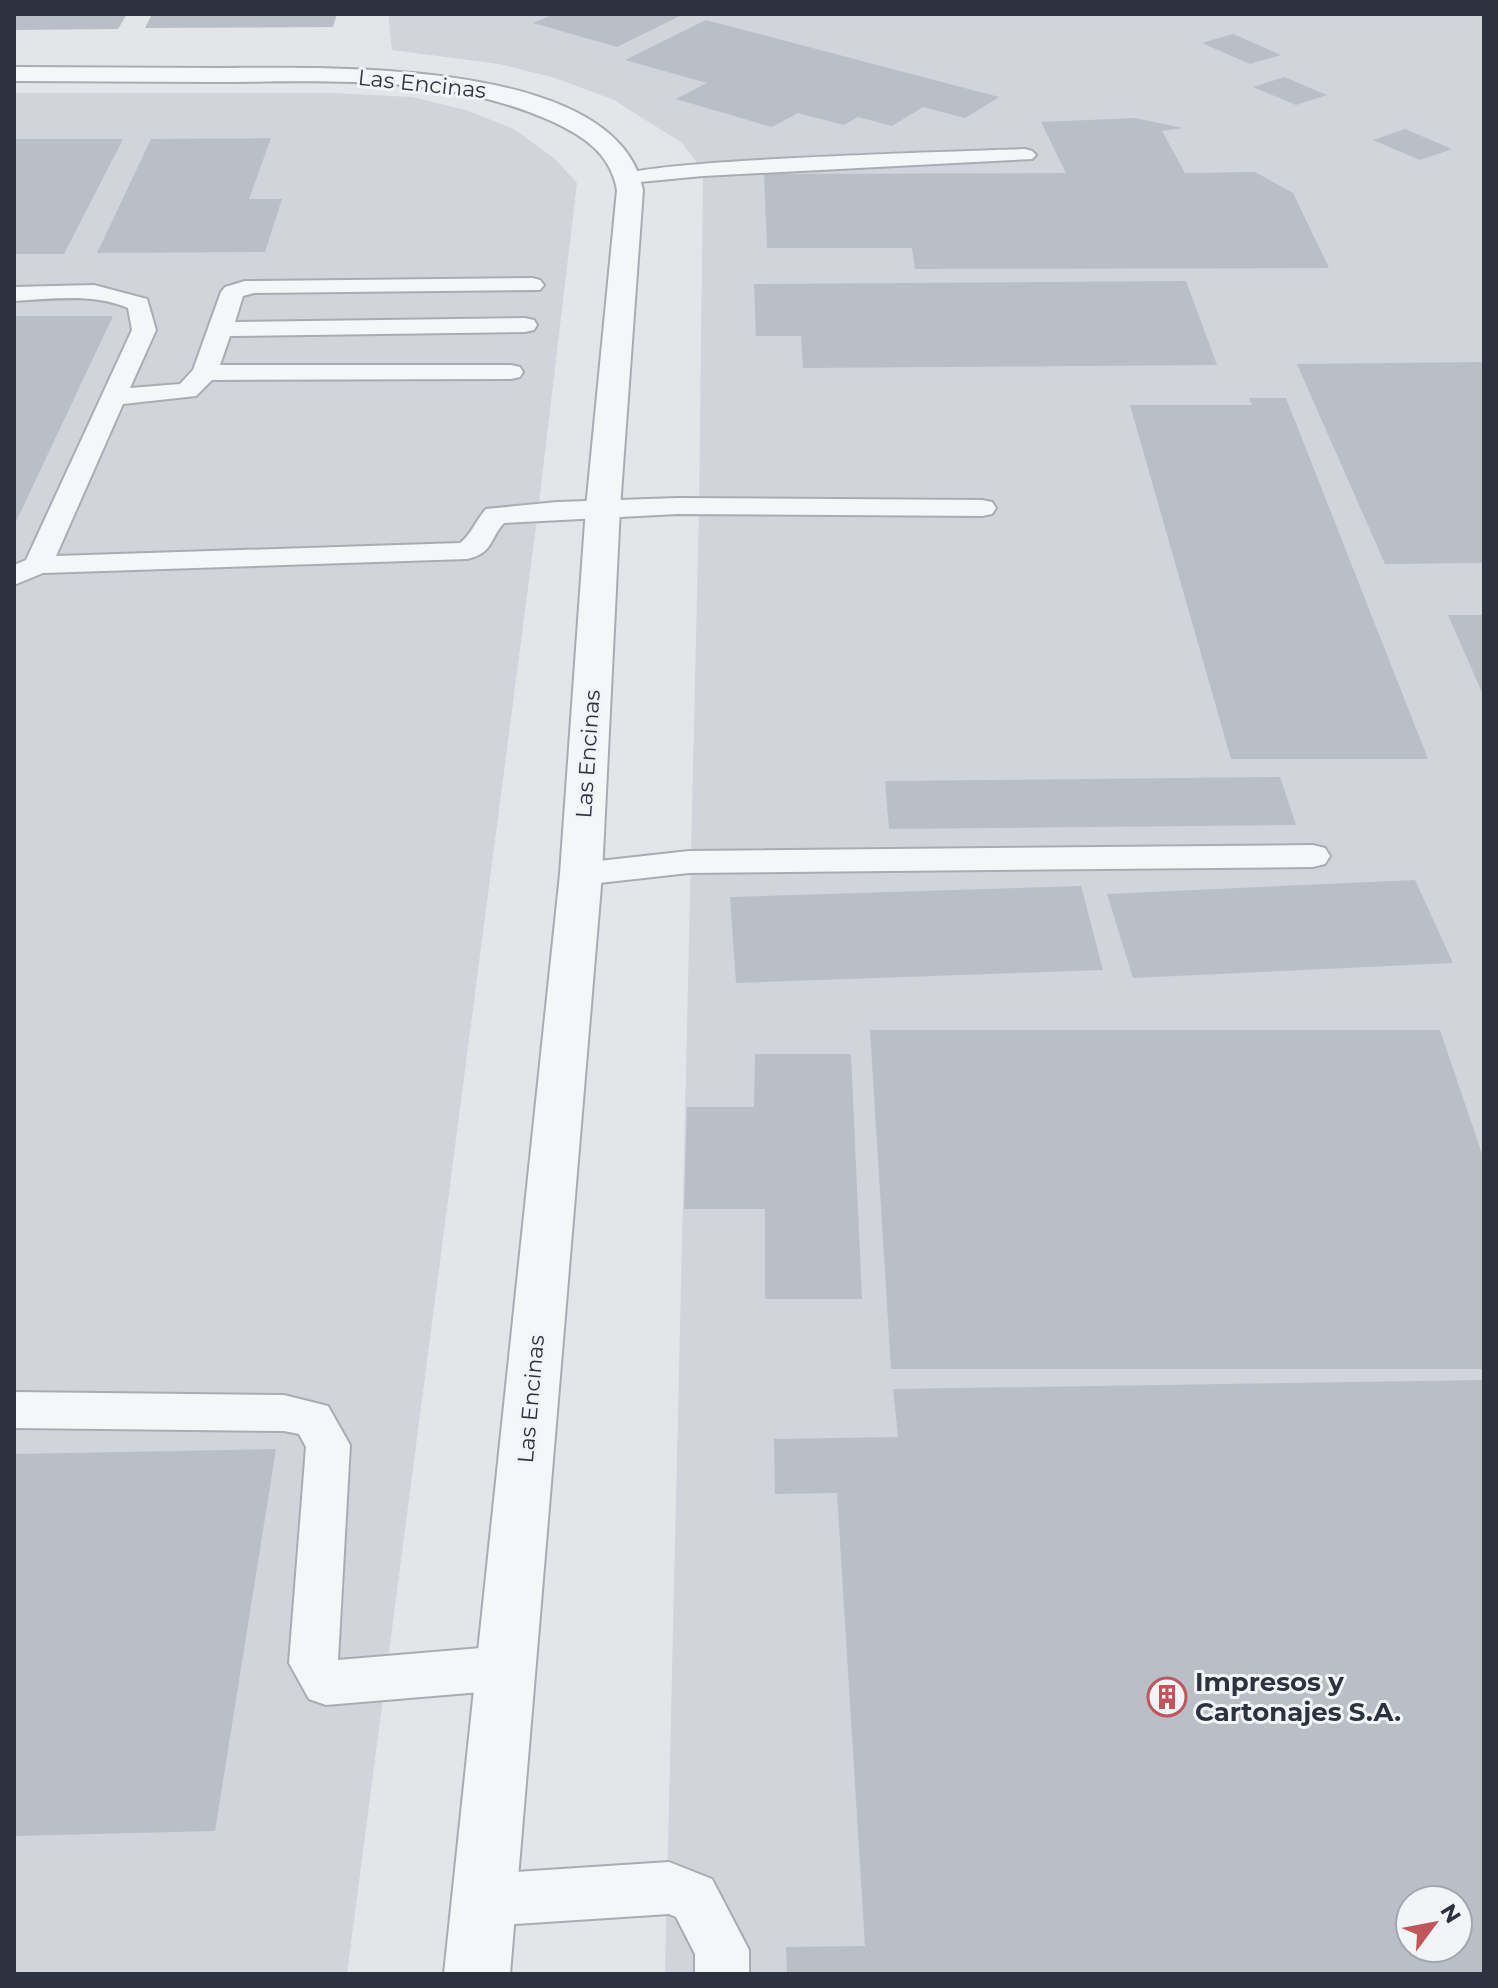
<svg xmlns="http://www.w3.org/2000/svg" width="1498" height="1988" font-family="Montserrat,sans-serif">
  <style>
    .built { fill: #d1d4db; fill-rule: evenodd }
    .building { fill: #babec6; fill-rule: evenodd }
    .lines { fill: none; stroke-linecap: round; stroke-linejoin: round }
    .lane-casing { stroke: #a8acb3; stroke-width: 4 }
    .street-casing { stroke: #a8acb3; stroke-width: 4 }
    .lane { fill: #f5f6f8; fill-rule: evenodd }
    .street { fill: #f5f6f8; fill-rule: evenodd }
    .labels { text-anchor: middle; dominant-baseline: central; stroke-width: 6; stroke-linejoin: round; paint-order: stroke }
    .street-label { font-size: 22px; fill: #2c3240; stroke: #f2f4f7 }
    .near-poi-label { font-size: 26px; font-weight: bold; fill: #2c3240; stroke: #f2f4f7; text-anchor: start }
  </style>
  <rect width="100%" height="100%" fill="#e3e5e9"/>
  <g class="built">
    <path d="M388,14H1484V1974H665L699,509L703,170L682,143L614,100L555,78L499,64L392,50ZM1410,1900H1458V1948H1410Z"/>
    <polygon points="14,93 332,93 412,97 466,110 514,129 555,159 577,183 538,511 347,1974 14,1974"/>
  </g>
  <g class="building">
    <polygon points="14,14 127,14 118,29 14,30"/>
    <polygon points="152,14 337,14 333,27 145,28"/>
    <polygon points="554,14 684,14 617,47 533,23"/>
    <polygon points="706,20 999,97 965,118 923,107 892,126 858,117 844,125 798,113 772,127 676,99 707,83 625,60"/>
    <polygon points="1233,34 1281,55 1250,64 1202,43"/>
    <polygon points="1284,77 1327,95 1296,105 1253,87"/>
    <polygon points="1135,118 1183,128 1162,131 1185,173 1255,172 1293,193 1329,268 915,269 912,248 767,248 764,174 1066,173 1041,122"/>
    <polygon points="1405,129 1452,149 1420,160 1373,140"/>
    <polygon points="271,138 249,199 282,199 265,252 97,253 151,139"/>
    <polygon points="14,139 123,139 64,254 14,254"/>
    <polygon points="1186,281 1217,365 803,368 801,336 756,336 754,284"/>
    <polygon points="14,316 113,316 14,526"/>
    <polygon points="1484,362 1484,563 1385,564 1297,364"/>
    <polygon points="1249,398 1286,398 1428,759 1231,759 1130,405 1252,405"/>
    <polygon points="1448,615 1484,615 1484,697"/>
    <polygon points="1280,777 1296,825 889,829 885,781"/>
    <polygon points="1415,880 1453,963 1133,978 1107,894"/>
    <polygon points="1081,886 1103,970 736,983 730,897"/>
    <polygon points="870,1030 1440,1030 1484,1160 1484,1369 891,1369"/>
    <polygon points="755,1054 851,1054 862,1299 765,1299 765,1209 684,1209 687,1107 754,1107"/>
    <path d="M1484,1380V1974H787L786,1947L865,1946L837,1493L775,1494L774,1439L898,1437L893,1389ZM1410,1900H1458V1948H1410Z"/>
    <polygon points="276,1449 215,1831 14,1836 14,1454"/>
  </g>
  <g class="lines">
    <defs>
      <g id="lane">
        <path d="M1025,149L1032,151L1036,155L1032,159L703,176L629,183L618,177C632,160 977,151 1025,149Z"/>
        <path d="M532,278L540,280L544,285L540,290L254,293L243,296L235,322L525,318L534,320L537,325L534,330L525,332L230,336L220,365H511L520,367L523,372L520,377L511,379L212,380L196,396L123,404L56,556L460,543C471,535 476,520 486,509L557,502L678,498L982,500L992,502L996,508L992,514L982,516L678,514L504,523C489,539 494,553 467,559L43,573L14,585V565L26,560L132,330L128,308C92,293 52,299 14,301V287L94,285L147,299L156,330L130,388L180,384L193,370L221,292L225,287L245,281Z"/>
        <polygon points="1313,845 1325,848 1330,856 1325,864 1313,867 689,873 581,885 569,882 564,874 569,866 581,863 689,851"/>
        <polygon points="14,1392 284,1395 328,1406 350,1445 338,1660 505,1646 522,1652 529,1668 522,1684 505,1690 326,1705 309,1699 289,1663 306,1447 299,1434 284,1431 14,1428"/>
        <polygon points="669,1862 712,1879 749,1950 749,1974 695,1974 695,1954 676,1917 669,1914 483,1926 465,1918 457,1900 465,1882 483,1874"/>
      </g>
      <path id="street" d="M14,67C81,67 148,68 215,68C317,68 618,55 643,190L620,508L602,874L510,1974H444L560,874L586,508L617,190C610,152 582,135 549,120C442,73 322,82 208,82C143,82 79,81 14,81Z"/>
    </defs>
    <use href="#lane" class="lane-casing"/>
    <use href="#street" class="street-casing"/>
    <use href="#lane" class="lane"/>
    <use href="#street" class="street"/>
  </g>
  <defs>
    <symbol id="building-ring" viewBox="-11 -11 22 22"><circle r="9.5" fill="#f2f4f7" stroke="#c1555c" stroke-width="1.5"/><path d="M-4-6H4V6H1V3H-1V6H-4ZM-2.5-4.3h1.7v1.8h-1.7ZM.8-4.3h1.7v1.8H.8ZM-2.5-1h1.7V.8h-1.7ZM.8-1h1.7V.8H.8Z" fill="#c1555c"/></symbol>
  </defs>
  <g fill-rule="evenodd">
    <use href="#building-ring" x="1145" y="1675" width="44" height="44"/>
  </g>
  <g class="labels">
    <g class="street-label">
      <text transform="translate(422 84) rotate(6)">Las Encinas</text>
      <text transform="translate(588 754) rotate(-86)">Las Encinas</text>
      <text transform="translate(531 1399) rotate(-85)">Las Encinas</text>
    </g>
    <g class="near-poi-label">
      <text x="1195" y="1682">Impresos y<tspan x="1195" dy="30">Cartonajes S.A.</tspan></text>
    </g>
  </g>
  <rect width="1498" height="1988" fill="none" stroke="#2c3240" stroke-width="32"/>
  <g transform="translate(1434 1924) rotate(58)"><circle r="38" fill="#f2f4f7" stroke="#a3a6ae" stroke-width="2"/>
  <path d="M0-6L14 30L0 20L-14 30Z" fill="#c1555c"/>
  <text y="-12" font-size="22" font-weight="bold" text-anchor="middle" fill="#2c3240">N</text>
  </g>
</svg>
